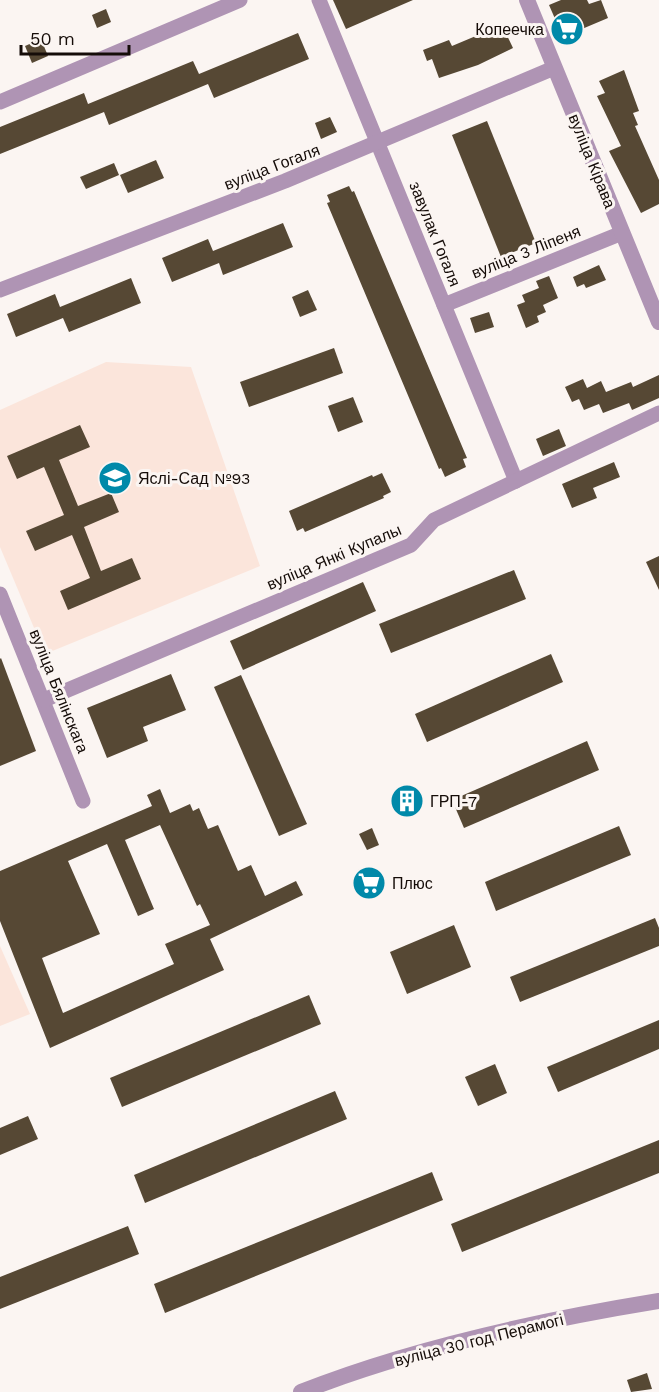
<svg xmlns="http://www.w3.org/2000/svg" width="659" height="1392" font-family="'Work Sans',sans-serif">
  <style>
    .built { fill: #fbe5db }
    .building { fill: #564834; fill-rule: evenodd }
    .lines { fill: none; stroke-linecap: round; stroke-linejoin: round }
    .minor { stroke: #af94b4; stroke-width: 15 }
    .tertiary { stroke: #af94b4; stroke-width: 16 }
    .labels { text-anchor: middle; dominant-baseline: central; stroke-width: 6; stroke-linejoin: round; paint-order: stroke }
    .poi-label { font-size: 16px; fill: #150c08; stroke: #fbf5f2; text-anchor: start }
    .street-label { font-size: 16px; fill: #150c08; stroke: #fbf5f2 }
  </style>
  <rect width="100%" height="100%" fill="#fbf5f2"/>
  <g class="built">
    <polygon points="106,362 191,367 260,566 45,654 0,547 0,410"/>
    <polygon points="0,946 30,1014 0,1026"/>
  </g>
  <g class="building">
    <polygon points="333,0 413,0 346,29"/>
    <polygon points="561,0 587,0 589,4 601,0 608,18 563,37 549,5"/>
    <polygon points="106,9 111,22 97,28 92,15"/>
    <polygon points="502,25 513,48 478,65 439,78 432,59 427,61 423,50 449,40 452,46"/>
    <polygon points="298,33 309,59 214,98 208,84 109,125 104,112 0,154 0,127 84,93 88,104 193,61 199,74"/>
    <polygon points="41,39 48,56 32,63 25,46"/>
    <polygon points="624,70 639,111 633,113 638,125 635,126 659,180 659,204 641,213 609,151 621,146 597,96 605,93 599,81"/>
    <polygon points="330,117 337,132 321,139 315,123"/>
    <polygon points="487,121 536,243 501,257 452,135"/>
    <polygon points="156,160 164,178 128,193 120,175"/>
    <polygon points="114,163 119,175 86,189 80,177"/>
    <polygon points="349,186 352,192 354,191 467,458 463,459 466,467 445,477 441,468 439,469 327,203 330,202 327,195"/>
    <polygon points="283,223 293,247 223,275 219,263 172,282 162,258 208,239 213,251"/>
    <polygon points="599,265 606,280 586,288 584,284 577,287 573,277"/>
    <polygon points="549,276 558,298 543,305 546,312 537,316 539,322 526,328 517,305 525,302 522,295 539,288 536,281"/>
    <polygon points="131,278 141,303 69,332 63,318 16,337 7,314 55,294 60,307"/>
    <polygon points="308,290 317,310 300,317 292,297"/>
    <polygon points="489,312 494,327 475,333 470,318"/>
    <polygon points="334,348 343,373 249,407 240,382"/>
    <polygon points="659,375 659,398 632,410 629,403 603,413 599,404 584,410 579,399 572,402 565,387 583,379 587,388 601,381 606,392 631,382 633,387"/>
    <polygon points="353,397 363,422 338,432 328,406"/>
    <polygon points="80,425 90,447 59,460 78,506 111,493 119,512 84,527 101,571 132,558 141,579 68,610 60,591 90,578 72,535 35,551 26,531 64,515 44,467 17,479 7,456"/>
    <polygon points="559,429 566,446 543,456 536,439"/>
    <polygon points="614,462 620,477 593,488 597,498 572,508 562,484"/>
    <polygon points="382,473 391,492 383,496 384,498 305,532 303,528 297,531 289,511 372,475 373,477"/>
    <polygon points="659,556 659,590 646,562"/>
    <polygon points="514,570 526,599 391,653 379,624"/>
    <polygon points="363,582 376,611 243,670 230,641"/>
    <polygon points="551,654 563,682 427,742 415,714"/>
    <polygon points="1,658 36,751 0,766 0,659"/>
    <polygon points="171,674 186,710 143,727 148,741 107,758 87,708"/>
    <polygon points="241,675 307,824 279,836 214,687"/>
    <polygon points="587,741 599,770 464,828 452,800"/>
    <path d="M160,789L170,813L190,804L193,811L199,808L208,829L218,825L238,871L251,865L265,896L296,881L303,895L210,939L224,970L50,1048L0,921V871L152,806L147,795ZM160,825L197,906L200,904L210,925L165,944L174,964L63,1013L42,958L100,934L68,861L107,844L138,916L154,909L125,840Z"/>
    <polygon points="411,793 416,805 404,810 399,798"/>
    <polygon points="619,826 631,855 496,911 485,882"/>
    <polygon points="372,828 379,845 367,850 359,834"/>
    <polygon points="372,868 382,892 367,898 357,875"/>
    <polygon points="655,918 659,928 659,946 520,1002 510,977"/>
    <polygon points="454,925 471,967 407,994 390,952"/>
    <polygon points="309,995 321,1024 122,1107 110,1078"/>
    <polygon points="659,1020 659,1049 558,1092 547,1067"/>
    <polygon points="495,1064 507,1093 478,1106 465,1077"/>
    <polygon points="335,1091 347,1119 145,1203 134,1175"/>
    <polygon points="28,1116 38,1139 0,1155 0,1128"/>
    <polygon points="659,1140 659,1173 462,1252 451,1224"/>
    <polygon points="432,1172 443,1200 165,1313 154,1284"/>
    <polygon points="128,1226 139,1254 0,1309 0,1277"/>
    <polygon points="647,1373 652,1389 631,1392 627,1380"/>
  </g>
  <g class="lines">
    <g class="minor">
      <polyline points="319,0 516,481"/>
      <polyline points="0,102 240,0"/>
      <polyline points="0,290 285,181 554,68"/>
      <polyline points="444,305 622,233"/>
      <polyline points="0,594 83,801"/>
      <polyline points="44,700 411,545 434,520 659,413"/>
    </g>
    <g class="tertiary">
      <polyline points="527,0 659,322"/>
      <path d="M301,1392C412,1348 542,1320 659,1301"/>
    </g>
  </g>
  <defs>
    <symbol id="supermarket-disc" viewBox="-11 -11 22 22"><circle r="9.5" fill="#0089a9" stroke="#fbf5f2"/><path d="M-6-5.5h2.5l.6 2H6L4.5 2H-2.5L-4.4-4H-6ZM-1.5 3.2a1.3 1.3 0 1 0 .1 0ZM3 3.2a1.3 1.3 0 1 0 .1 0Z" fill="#fff"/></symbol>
    <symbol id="school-disc" viewBox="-11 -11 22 22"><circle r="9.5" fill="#0089a9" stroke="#fbf5f2"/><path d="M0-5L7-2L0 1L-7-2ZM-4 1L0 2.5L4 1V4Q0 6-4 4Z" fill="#fff"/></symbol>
    <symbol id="building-disc" viewBox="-11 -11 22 22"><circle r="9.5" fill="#0089a9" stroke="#fbf5f2"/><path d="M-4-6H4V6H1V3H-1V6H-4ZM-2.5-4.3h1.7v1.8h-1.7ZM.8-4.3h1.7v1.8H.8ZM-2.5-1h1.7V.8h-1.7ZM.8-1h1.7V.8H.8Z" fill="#fff"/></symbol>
  </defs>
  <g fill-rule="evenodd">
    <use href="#supermarket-disc" x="548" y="10" width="38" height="38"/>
    <use href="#school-disc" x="96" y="459" width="38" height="38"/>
    <use href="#building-disc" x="388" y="782" width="38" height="38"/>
    <use href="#supermarket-disc" x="350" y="864" width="38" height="38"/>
  </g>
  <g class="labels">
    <g class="poi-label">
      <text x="544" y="29" text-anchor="end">Копеечка</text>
      <text x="138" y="478">Яслі-Сад №93</text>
      <text x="430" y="801">ГРП-7</text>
      <text x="392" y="883">Плюс</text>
    </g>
    <g class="street-label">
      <text transform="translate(592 161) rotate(68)">вуліца Кірава</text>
      <text transform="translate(272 167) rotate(-21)">вуліца Гогаля</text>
      <text transform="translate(435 234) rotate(68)">завулак Гогаля</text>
      <text transform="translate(526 252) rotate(-22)">вуліца 3 Ліпеня</text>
      <text transform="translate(334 557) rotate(-23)">вуліца Янкі Купалы</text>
      <text transform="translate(59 691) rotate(68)">вуліца Бялінскага</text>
      <text transform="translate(479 1340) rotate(-14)">вуліца 30 год Перамогі</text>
    </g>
  </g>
  <path d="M21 45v9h108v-9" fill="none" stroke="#150c08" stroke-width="3"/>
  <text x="30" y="45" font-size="18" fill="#150c08" stroke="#fbf5f2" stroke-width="4.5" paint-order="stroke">50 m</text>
</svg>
